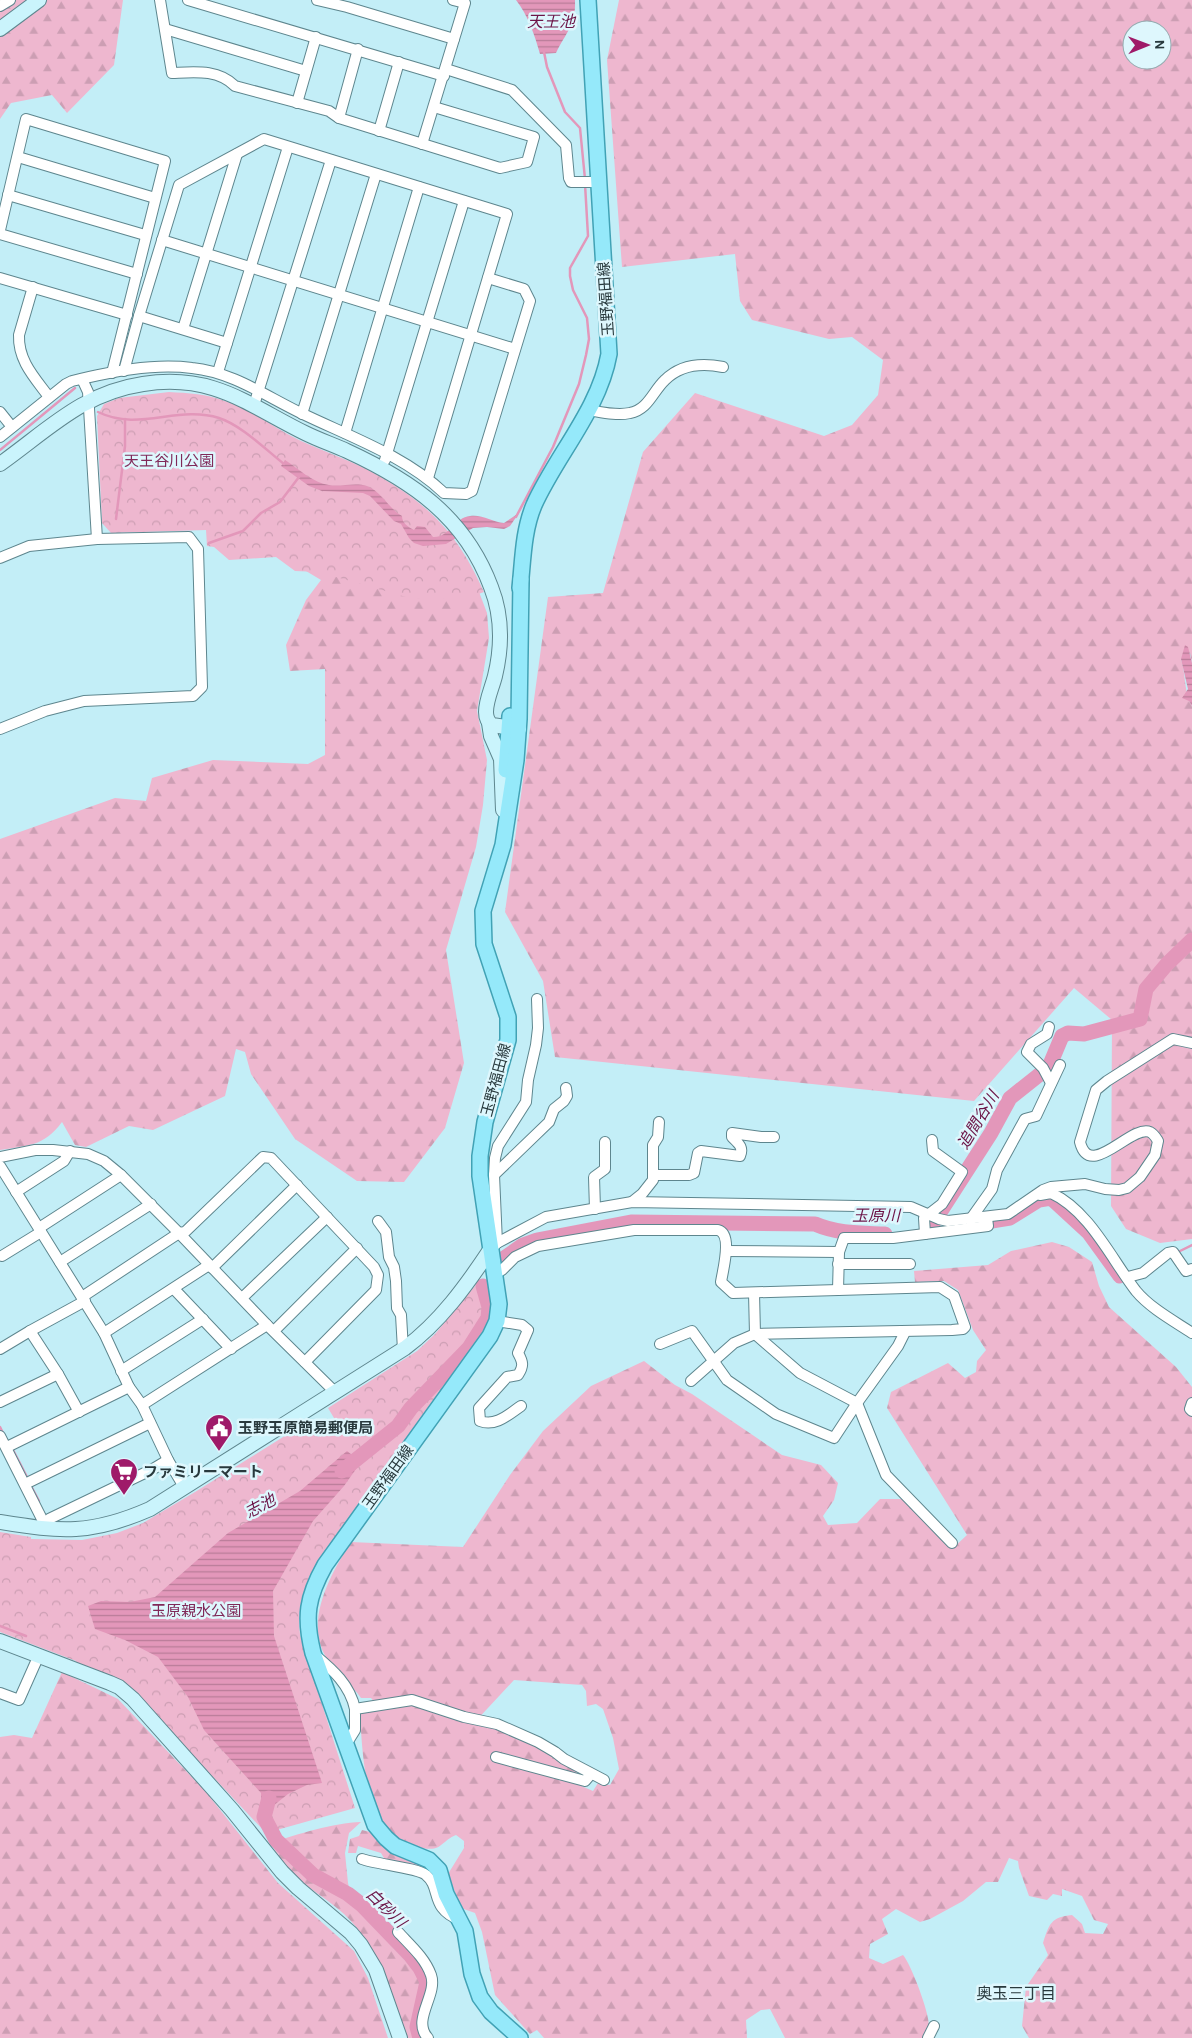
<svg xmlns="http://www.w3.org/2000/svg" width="1192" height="2038" font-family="Karla,'Noto Sans JP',sans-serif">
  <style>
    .forest { fill: url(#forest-firs); fill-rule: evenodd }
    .park { fill: url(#park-crowns) }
    .water { fill: url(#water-rules) }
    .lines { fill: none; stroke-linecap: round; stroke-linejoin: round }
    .stream { stroke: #e397ba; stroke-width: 2.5 }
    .river { stroke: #e397ba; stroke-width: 15 }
    .street-casing { stroke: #5e868e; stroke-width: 12 }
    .secondary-casing { stroke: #5e868e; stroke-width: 16 }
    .primary-casing { stroke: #41a2b5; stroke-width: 18 }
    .street { stroke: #fff; stroke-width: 10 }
    .secondary { stroke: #caf4fc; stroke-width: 14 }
    .primary { stroke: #95e9fa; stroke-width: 15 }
    .labels { text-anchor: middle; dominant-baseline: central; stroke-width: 5; stroke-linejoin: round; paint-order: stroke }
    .street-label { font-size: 15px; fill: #28393d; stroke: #def7fd }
    .park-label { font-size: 15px; fill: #802959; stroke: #def7fd }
    .poi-label { font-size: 15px; font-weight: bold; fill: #28393d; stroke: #def7fd; text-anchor: start }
    .water-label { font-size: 16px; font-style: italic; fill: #6c1447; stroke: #def7fd }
    .neighbourhood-label { font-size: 16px; fill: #28393d; stroke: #def7fd }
  </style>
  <defs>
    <pattern id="forest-firs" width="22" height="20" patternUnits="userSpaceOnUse" patternTransform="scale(1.25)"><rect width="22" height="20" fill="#eeb7cf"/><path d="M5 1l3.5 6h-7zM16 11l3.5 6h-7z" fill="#cc9eb3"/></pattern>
    <pattern id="park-crowns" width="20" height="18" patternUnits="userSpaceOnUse" patternTransform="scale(1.25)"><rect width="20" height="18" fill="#eeb7cf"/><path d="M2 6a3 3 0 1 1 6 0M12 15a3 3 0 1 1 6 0" fill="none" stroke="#cc9eb3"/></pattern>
    <pattern id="water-rules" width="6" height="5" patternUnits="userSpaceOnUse" patternTransform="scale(1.25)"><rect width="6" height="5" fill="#e397ba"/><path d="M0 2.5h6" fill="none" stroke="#b87c98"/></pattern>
  </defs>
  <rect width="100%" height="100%" fill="#c3eef7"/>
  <g class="forest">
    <polygon points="0,0 123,0 114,65 67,113 52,95 11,103 0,119"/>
    <path d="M619,0H1192V663L1190,653L1181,659C1186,675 1184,694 1192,706V1239L1160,1243L1126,1229L1111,1206L1112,1020L1074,988L974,1101L555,1057L543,981L505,912L548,597L603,593L643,452L695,393L824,436L852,425L878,395L883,360L852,337L829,339L752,320L740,301L735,254L622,267L607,60ZM1132,30H1162V60H1132Z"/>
    <path d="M217,546L470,568L487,613L489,638L477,711L487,760L483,805L476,847L446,950L464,1063L445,1128L404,1182L357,1181L295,1139L251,1074L245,1052L236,1049L225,1096L153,1130L129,1126L86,1147L75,1145L62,1122C43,1147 29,1145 0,1150V839L115,798L146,801L152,778L213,760L308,764L325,755V669L290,671L286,645L306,600L321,580L276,553Z"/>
    <path d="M1052,1242L1069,1247L1092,1262L1099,1286L1109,1307L1176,1367L1192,1387V2038H1029L1022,2026L1026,1987L1048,1955L1043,1943C1049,1924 1051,1917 1072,1915L1082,1924L1085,1933L1103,1934L1108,1924L1094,1920L1082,1896L1062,1889V1896L1053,1894L1047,1900L1029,1896L1019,1868L1018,1861L1009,1858L998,1882H986L963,1901L930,1919L920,1922L896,1909L882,1919L888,1934L870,1944L869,1958L883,1964L903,1955C911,1964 930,2014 929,2027C929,2030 926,2035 924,2038H785L770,2009L761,2010L746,2020L747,2038H544L537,2030L530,2034L495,1995L482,1932L475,1913L461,1908L448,1874L464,1848V1841L456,1835C441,1841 442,1852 423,1848L420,1852C408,1848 394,1840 386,1829C364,1800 362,1748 360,1713L379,1708L371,1698H361C352,1685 339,1676 330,1663C301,1626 330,1575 351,1542L463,1547L510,1475L543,1431L591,1386L644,1361L675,1385L692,1394L782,1455L821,1465L838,1483L834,1500L823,1516L828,1525L857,1523L880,1499H902L952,1549L967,1535L887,1408L891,1392L948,1363L965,1378L976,1372L977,1361L986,1350L973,1330L958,1290L944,1281L915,1282L914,1271L988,1265L1011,1251ZM514,1680L582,1685L586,1691L587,1706L596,1704L603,1709L613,1738L619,1769L610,1785L598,1783L593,1791L579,1785L576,1776L577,1772C547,1750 511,1731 474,1723Z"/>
    <polygon points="62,1672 118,1699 206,1792 278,1883 354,1951 368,1978 388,2038 0,2038 0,1737 14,1735 32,1738"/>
    <path d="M361,1822L349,1833L345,1853L348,1883L353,1905L415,1971L420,1983L412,2028L414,2038H407C391,1995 378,1946 344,1914C316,1889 288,1880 271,1843C298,1834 333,1823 361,1822Z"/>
    <polygon points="362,1830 370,1832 383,1844 427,1867 424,1869 385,1860 381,1853 358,1846 356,1853 348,1853 350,1839 359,1836"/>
  </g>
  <g class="park">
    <path d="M169,392C188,393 207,394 225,401C252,410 274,428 299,440C321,450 344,458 366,469C425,500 457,531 484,592L467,598L413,599L319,572L295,571L276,557L229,560L214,547L207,546L206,530L111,533L102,523L97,416L104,404L119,398Z"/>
    <path d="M479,1281L486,1283L491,1288L494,1313L478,1344L462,1359L443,1390L320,1560C304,1586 297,1603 300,1635L355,1808L266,1833L130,1689L76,1665V1661L0,1632V1532L31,1537V1539L82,1540L117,1533L143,1523L195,1492L307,1422L318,1437L337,1423L328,1408L417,1351L435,1334Z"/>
  </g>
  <g class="water">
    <path d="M516,0H575C576,26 566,32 556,53L540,54C535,36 528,15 516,0Z"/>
    <path d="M285,460C299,469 313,483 329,485C341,487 355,482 367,486C382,492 389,509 402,516C402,523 408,527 414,530L417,526L425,527L433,537C449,538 455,517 470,516C482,514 492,522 504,523L519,513L510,526L504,529L487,527L473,528L446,544L423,546L414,543L409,538L401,524L394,521L370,496L363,493L322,491L309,486L281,466Z"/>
    <polygon points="1185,645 1188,647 1192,663 1192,706 1189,701 1182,698 1188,689 1181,659"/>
    <polygon points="347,1451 361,1462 344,1486 313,1521 273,1591 274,1636 322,1783 307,1785 288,1794 268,1810 268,1815 262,1819 261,1793 204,1730 188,1697 158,1657 125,1640 95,1629 88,1606 101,1601 130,1602 155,1597 228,1533 300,1491"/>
  </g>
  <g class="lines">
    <g class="stream">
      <polyline points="544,52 547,67 565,112 580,128 585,179"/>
      <path d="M98,412C139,432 177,405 219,418C241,425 265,449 284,464"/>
      <polyline points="0,450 75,388"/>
      <polyline points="516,517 553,447 579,384 586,355 589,339 587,318 573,290 570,276 570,268 588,236 585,184"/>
      <polyline points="116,519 125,446 125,419"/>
      <polyline points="209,543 243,531 261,513 280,502 299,477"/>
      <polyline points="1178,1252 1192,1245"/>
      <polyline points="0,1427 4,1435"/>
      <polyline points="12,1448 28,1479"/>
      <polyline points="30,1484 39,1501"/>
      <polyline points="0,1626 26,1636"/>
    </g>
    <g class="river">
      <polyline points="973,1224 1010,1218 1039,1200 1051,1198 1089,1233 1120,1276"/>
      <polyline points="930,1228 991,1133 1010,1098 1049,1067 1062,1036 1068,1033 1084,1034 1140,1019 1146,989 1167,964 1192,940"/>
      <path d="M503,1259L523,1245L537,1240L631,1222L815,1224C838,1234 861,1233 885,1234"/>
      <polyline points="342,1471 398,1426 411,1408 469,1348 488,1318 489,1307 483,1286"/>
      <polyline points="269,1798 264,1817 276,1840 313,1875 348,1894 362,1905 410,1955 420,1968 427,1982 417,2027 420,2038"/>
    </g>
    <defs>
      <g id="street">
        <path d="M160,0L172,73C195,72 218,69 235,86L329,111L339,118L500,168L527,162L534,137L434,107"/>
        <polyline points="188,0 444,76"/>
        <polyline points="317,0 347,7 454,39"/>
        <polyline points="0,6 10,0"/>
        <polyline points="165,29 306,71"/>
        <polyline points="446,69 512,90 566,145 569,178 571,182 597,182"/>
        <polyline points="297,103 316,37"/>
        <polyline points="339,118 358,49"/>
        <polyline points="379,131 399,62"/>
        <polyline points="422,144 465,3 453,0"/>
        <polyline points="18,157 155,198"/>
        <polyline points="8,195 145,235"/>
        <polyline points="0,230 26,119 165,161 112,373"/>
        <polyline points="0,234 137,274"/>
        <polyline points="162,240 515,349"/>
        <polyline points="0,278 127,315"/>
        <path d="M33,287L19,335C18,361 35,378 49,397"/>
        <polyline points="139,316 227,343"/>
        <polyline points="183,329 237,154"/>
        <polyline points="124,371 139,316 179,185 264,139 507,214 428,478"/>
        <polyline points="218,372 288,147"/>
        <polyline points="82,379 88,392 97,539"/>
        <polyline points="254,405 331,160"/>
        <path d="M588,410C601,412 616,416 630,413C648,410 653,391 665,380C681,364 703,363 723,367"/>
        <polyline points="0,412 12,427"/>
        <polyline points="302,414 376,174"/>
        <polyline points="345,433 419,187"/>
        <path d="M0,437L66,384L72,381C110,372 152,363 192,368C233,372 267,397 303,414C351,437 405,456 444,493L466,494L472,491L530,301L524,289L488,278"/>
        <polyline points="385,460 464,201"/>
        <polyline points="0,558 29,546 97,539 189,537 198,549 202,687 193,696 84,701 45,711 0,729"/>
        <polyline points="1049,1027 1047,1034 1031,1044 1027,1052 1043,1068 1051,1083"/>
        <polyline points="0,1157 35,1150 53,1150 88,1154 104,1161 121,1175 179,1233 267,1325 335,1392"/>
        <polyline points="0,1166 104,1333 129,1387 142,1405 168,1460 184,1487"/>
        <polyline points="494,1175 549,1122 554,1109 564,1101 567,1096 566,1088"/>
        <path d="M653,1175H689L694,1173L698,1153L701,1151L740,1156C744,1147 738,1143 732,1137V1133L761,1137H774"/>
        <polyline points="16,1192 64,1161 70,1151"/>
        <path d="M1040,1195L1051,1193C1089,1210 1112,1260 1136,1291C1150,1308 1174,1321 1192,1333"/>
        <polyline points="632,1202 642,1194 653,1180 653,1145 658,1137 659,1122"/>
        <polyline points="595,1209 594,1177 605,1169 605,1142"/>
        <polyline points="970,1220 992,1189 997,1170 1025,1119 1036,1116 1060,1065"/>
        <polyline points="378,1221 386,1232 389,1257 394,1267 396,1281 397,1308 401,1315 403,1350"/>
        <polyline points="39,1228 121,1175"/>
        <polyline points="925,1234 924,1218 942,1204 962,1172 933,1151 932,1140"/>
        <polyline points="497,1243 494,1175 495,1158 498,1146 526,1102 528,1080 536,1045 538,1028 537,999"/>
        <path d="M490,1250L497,1243L546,1217L632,1202L911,1207L939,1219L948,1221L1008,1214L1043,1190L1051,1187L1085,1184L1105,1189L1119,1190L1127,1188L1140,1177L1155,1155L1158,1141C1156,1138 1154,1134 1150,1132C1131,1124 1090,1181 1080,1142L1096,1090L1107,1081L1173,1039L1192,1043"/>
        <polyline points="726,1251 839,1252"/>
        <polyline points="2,1256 41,1232"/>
        <polyline points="60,1262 151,1204"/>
        <polyline points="838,1264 910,1264"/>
        <polyline points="212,1268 297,1185"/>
        <path d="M495,1274L502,1270L515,1257L538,1246L634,1230H718C733,1234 723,1269 721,1282L733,1293L940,1287L954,1296L965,1327L963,1329L952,1330L755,1334L734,1343L691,1381"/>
        <polyline points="1128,1277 1143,1273 1168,1253 1173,1252 1186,1271 1192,1269"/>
        <polyline points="174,1289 231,1349"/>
        <polyline points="838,1290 839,1252 844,1238 893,1238 988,1226 987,1218"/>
        <polyline points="754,1293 755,1334 800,1373 857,1403 886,1475 952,1543"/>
        <polyline points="82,1297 179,1233 185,1232 263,1157 271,1158 374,1267 378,1275 376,1290 305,1362"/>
        <polyline points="242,1298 327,1217"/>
        <path d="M497,1321L522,1325L528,1330L518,1353C523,1362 524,1366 518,1375L507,1377L479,1408L480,1421C496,1427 509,1414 521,1406"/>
        <polyline points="30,1331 58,1374 79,1412"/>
        <polyline points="274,1331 357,1248"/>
        <polyline points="104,1333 209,1265"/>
        <polyline points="660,1344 692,1331 727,1380 776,1414 834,1438 857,1403 898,1346 905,1332"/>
        <polyline points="0,1349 30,1331 85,1301"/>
        <polyline points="121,1371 203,1319"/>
        <polyline points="0,1402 58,1374"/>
        <polyline points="1192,1403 1190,1409 1192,1411"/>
        <polyline points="142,1405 267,1325"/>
        <polyline points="0,1436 47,1529"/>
        <polyline points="7,1447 129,1387"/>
        <polyline points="25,1484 150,1423"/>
        <polyline points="48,1530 49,1519 153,1469 168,1460"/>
        <path d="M315,1655C333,1670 350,1685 355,1709"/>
        <polyline points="0,1693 19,1700 39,1655"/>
        <polyline points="345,1746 355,1730 355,1709 412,1700 464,1717 497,1724 538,1742 555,1752 564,1759 604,1780"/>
        <polyline points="496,1757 585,1781 591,1774"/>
        <path d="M362,1859C375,1864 418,1868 426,1875C442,1888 429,1908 460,1920"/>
        <path d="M398,1932C410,1945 425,1958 431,1975C438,1995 411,2020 428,2038"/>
        <polyline points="928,2038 934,2026"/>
      </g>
      <g id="secondary">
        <polyline points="0,29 39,0"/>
        <path d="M0,464C48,430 82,393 143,384C213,373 248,405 305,433C319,440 334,445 347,451C412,481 465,517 491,587C502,615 502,647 495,676C492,688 486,700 486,712C486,718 488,722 492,725L519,729"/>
        <polyline points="489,723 491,736 501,759 503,810"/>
        <path d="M0,1522C61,1532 91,1535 150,1509L405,1348C440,1322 466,1286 490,1250"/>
        <polyline points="0,1641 110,1683 119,1687 133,1699 232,1810 282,1872 298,1888 351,1933 361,1945 376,1970 400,2038"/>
      </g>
      <g id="primary">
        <path d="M520,588C523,560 523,531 534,505C557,454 599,410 609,354L588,0"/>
        <polyline points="506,770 510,716"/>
        <path d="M520,2038L491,2012L480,1997L472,1974L465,1931L446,1894L439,1870L429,1860L395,1846L386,1838L375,1825L313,1653C304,1617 307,1597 325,1565L490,1336L497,1321L499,1304L480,1176V1156L485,1122L508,1040V1017L484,944L483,911L503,845L516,760L519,719L521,579"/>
      </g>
    </defs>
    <use href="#street" class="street-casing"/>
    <use href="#secondary" class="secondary-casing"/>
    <use href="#primary" class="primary-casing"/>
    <use href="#street" class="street"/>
    <use href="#secondary" class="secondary"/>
    <use href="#primary" class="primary"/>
  </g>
  <defs>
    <symbol id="civic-pin" viewBox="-11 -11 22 30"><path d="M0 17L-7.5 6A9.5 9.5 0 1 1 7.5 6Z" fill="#9f1a69" stroke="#def7fd"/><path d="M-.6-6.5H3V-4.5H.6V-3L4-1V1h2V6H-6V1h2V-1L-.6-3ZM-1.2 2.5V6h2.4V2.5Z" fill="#fff"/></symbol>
    <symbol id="supermarket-pin" viewBox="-11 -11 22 30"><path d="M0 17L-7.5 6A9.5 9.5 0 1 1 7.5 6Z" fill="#9f1a69" stroke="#def7fd"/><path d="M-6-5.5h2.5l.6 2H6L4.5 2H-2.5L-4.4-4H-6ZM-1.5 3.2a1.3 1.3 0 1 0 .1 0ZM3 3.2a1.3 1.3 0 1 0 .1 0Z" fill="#fff"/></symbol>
  </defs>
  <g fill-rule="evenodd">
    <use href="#civic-pin" x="203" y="1412" width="32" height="43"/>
    <use href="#supermarket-pin" x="108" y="1456" width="32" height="43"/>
  </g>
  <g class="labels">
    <g class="street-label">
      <text transform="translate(606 299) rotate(-94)">玉野福田線</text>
      <text transform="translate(496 1080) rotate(-75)">玉野福田線</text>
      <text transform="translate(388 1477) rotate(-54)">玉野福田線</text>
    </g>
    <g class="park-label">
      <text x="169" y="461">天王谷川公園</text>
      <text x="196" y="1611">玉原親水公園</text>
    </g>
    <g class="poi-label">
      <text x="238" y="1428">玉野玉原簡易郵便局</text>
      <text x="143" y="1472">ファミリーマート</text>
    </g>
    <g class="water-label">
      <text x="551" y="21">天王池</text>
      <text transform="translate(978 1120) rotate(-59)">追間谷川</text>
      <text x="876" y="1215">玉原川</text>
      <text transform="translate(260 1506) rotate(-28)">志池</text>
      <text transform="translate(386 1908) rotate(44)">白砂川</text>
    </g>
    <g class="neighbourhood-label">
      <text x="1016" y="1993">奥玉三丁目</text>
    </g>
  </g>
  <g transform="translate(1147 45) rotate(89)"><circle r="24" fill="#def7fd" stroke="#95abb0"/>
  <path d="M0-4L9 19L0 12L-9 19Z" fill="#9f1a69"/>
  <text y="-8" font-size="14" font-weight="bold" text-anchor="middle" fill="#28393d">N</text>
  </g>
</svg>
